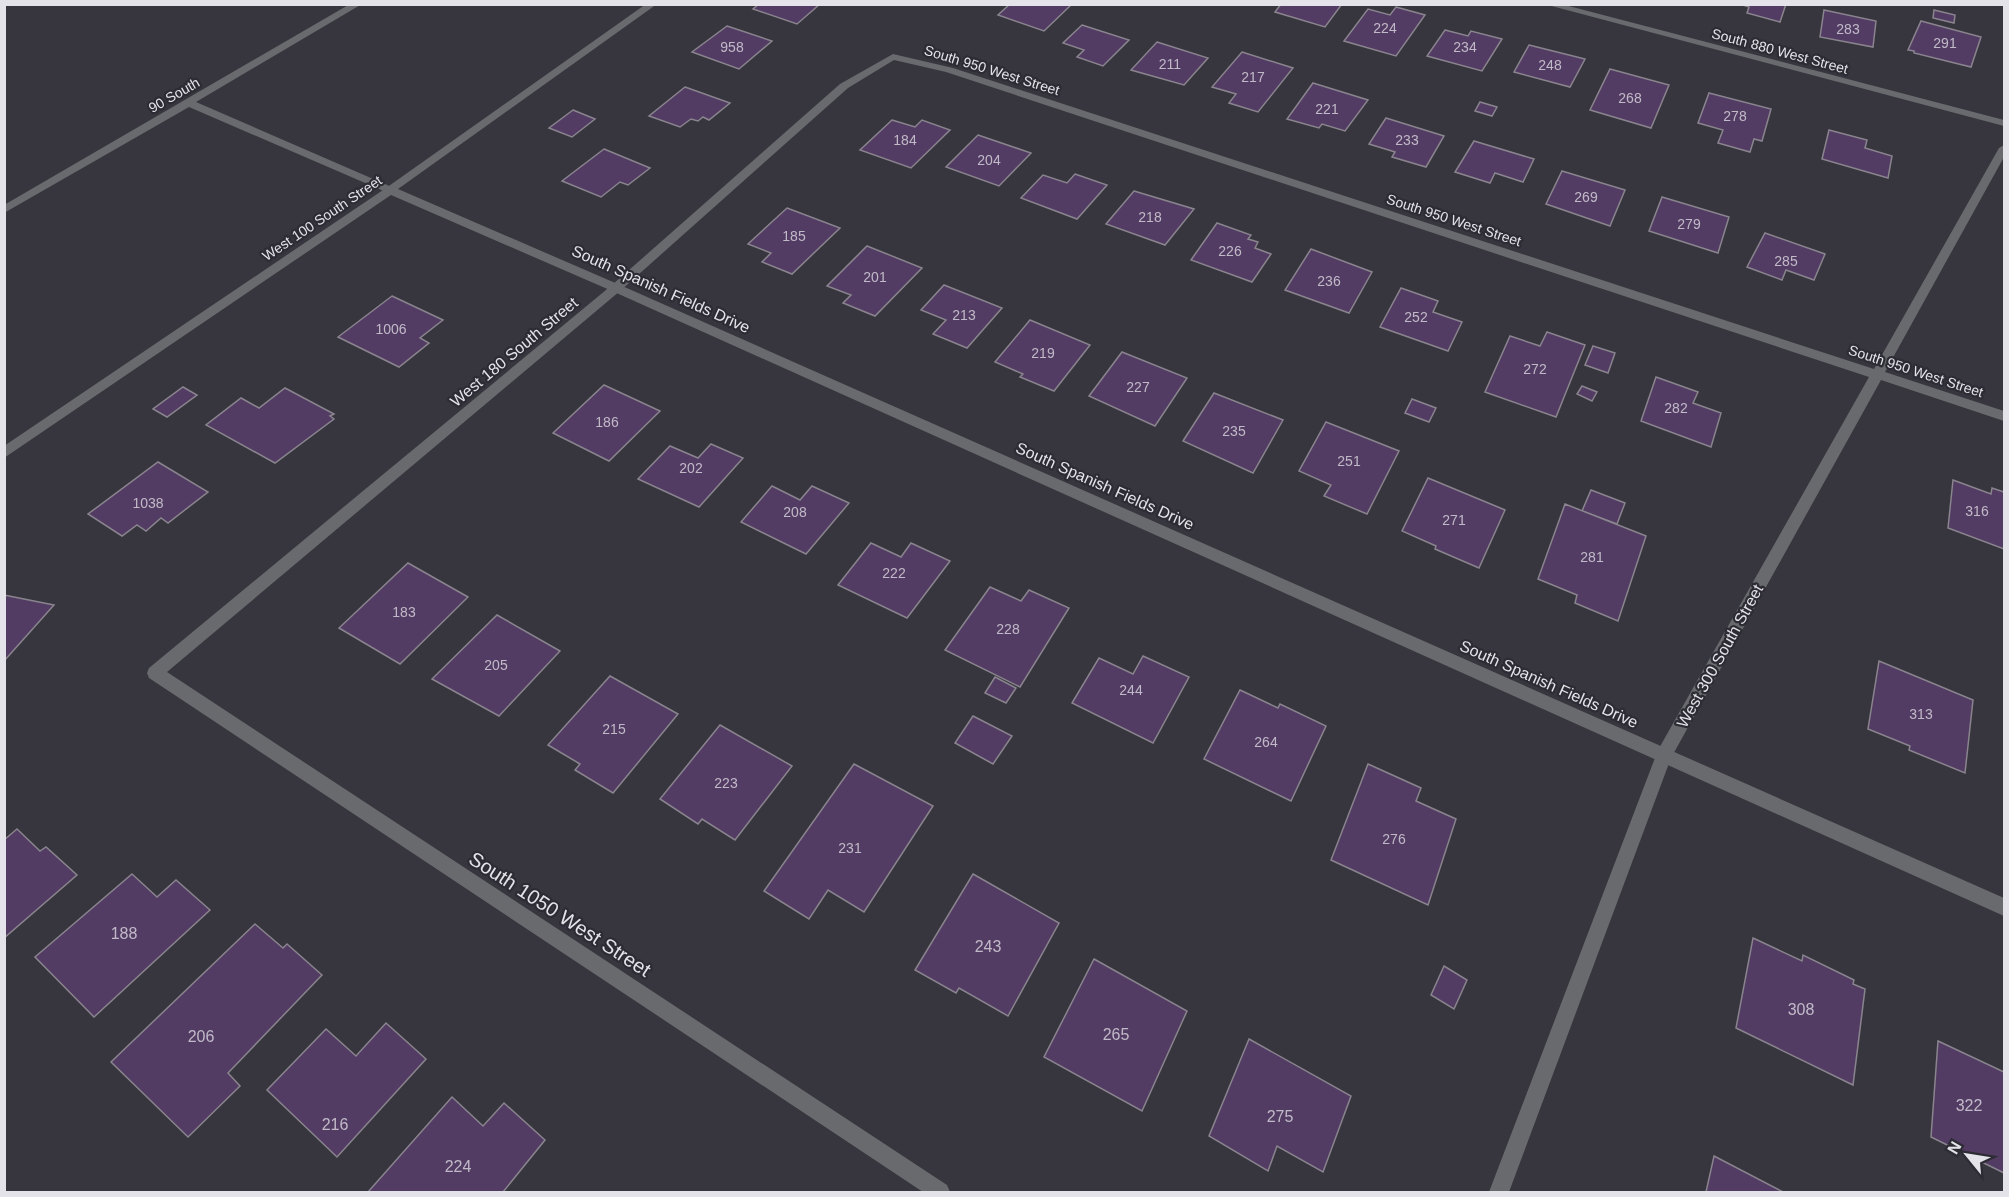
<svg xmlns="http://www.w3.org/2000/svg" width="2009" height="1197" font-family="Helvetica,sans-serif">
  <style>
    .building { fill: #533c63; stroke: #89848d; stroke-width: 1.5 }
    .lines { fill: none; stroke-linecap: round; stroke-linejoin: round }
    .minor { fill: #686a6e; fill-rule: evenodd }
    .tertiary { fill: #686a6e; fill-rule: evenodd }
    .labels { text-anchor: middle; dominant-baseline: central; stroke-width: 4.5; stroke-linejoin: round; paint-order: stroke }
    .number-label { font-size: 14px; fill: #c0b9c8 }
    .far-street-label { font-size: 14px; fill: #e4e3e9; stroke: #2d2c34 }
    .street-label { font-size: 16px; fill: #e4e3e9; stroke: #2d2c34 }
    .near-number-label { font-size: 16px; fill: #c0b9c8 }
    .near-street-label { font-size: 20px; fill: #e4e3e9; stroke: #2d2c34 }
  </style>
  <rect width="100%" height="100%" fill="#37363f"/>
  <g class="building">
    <polygon points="759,4 820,4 797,24 753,9"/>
    <polygon points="1010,4 1069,4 1071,5 1044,31 998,15"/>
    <polygon points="1281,4 1342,4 1325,27 1275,12"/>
    <polygon points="1740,4 1786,4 1780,22 1747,13 1749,7"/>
    <polygon points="1396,7 1425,15 1396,56 1344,41 1368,9 1390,15"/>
    <polygon points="1824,10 1876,21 1873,47 1820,37"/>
    <polygon points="1934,10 1955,15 1954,23 1933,18"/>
    <polygon points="1921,21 1981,37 1971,67 1914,53 1914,51 1908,50"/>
    <polygon points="1082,25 1129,40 1103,66 1077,57 1084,50 1063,43"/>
    <polygon points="727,26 772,41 739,69 692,52"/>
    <polygon points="1445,30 1468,36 1471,31 1502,39 1482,71 1427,56"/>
    <polygon points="1157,42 1208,58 1184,85 1131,70"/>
    <polygon points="1529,45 1585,59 1570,87 1514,72"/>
    <polygon points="1242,52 1293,68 1258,112 1229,103 1236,94 1212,87"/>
    <polygon points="1610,69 1669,85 1651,128 1590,110"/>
    <polygon points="1313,83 1368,100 1345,131 1322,124 1319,128 1287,119"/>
    <polygon points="685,87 730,103 709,120 703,117 698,121 691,119 680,127 649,116"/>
    <polygon points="1709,93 1771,109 1762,141 1754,139 1750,152 1718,143 1723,130 1698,123"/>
    <polygon points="1480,102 1497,107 1492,116 1475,111"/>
    <polygon points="573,110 595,119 572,137 549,128"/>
    <polygon points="1386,118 1444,136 1426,167 1392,157 1395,152 1369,144"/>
    <polygon points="892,120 915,127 922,120 950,130 911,168 860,150"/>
    <polygon points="1829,130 1867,140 1865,148 1892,156 1888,178 1822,159"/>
    <polygon points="978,135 1031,153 999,186 946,167"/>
    <polygon points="1474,141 1534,159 1523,182 1495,173 1490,183 1455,172"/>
    <polygon points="604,149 650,168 628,185 620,182 601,197 562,181"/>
    <polygon points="1562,171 1625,190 1610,226 1546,204"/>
    <polygon points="1075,174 1107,185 1077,219 1021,198 1043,175 1067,183"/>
    <polygon points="1134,191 1194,209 1165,245 1106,224"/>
    <polygon points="1662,197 1729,217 1718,253 1649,231"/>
    <polygon points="787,208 840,228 792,274 762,262 771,253 748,244"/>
    <polygon points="1217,223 1251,235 1248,239 1258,242 1255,248 1271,254 1252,282 1191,260"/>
    <polygon points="1765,233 1825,254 1814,280 1786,270 1782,280 1747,267"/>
    <polygon points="867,246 922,268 875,316 843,303 851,295 827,286"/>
    <polygon points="1311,249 1372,272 1349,313 1285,290"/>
    <polygon points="944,285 1002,308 967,348 933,334 946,320 921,310"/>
    <polygon points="1401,288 1438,301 1433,312 1462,322 1448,351 1380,327"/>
    <polygon points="392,296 443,320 420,338 429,343 399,367 338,337"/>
    <polygon points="1030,320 1090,345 1054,391 1020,377 1023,374 995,362"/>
    <polygon points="1547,332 1585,345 1556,417 1485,392 1510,336 1540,346"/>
    <polygon points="1593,346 1615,353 1608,373 1585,365"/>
    <polygon points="1122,352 1187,378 1155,426 1089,396"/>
    <polygon points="1656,377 1698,392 1693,403 1721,413 1711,447 1641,421"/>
    <polygon points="604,385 660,411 609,461 553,433"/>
    <polygon points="1582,386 1597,392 1592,401 1577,394"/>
    <polygon points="183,387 197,395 167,417 153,409"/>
    <polygon points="285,388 334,414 330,416 334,419 275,463 206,425 241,398 259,408"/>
    <polygon points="1214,393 1283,420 1253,473 1183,441"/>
    <polygon points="1412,399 1436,408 1429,422 1405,413"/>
    <polygon points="1326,422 1399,451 1367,514 1324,496 1331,485 1299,471"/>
    <polygon points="711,444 743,458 699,507 638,479 670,446 698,458"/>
    <polygon points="158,462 208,492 168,523 161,518 146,531 137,525 122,536 88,514"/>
    <polygon points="1428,478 1505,510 1479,568 1435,549 1436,546 1402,531"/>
    <polygon points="1953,480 1991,494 1992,488 2004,492 2004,549 1948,528"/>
    <polygon points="772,486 800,500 812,486 849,503 806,554 741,522"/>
    <polygon points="1591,490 1625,503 1617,524 1582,511"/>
    <polygon points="1565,504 1646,536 1618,621 1575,603 1577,595 1538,579"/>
    <polygon points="871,543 901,557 911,543 950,561 907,618 838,585"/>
    <polygon points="408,563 468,597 400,664 339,628"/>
    <polygon points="990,587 1021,601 1029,590 1069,608 1020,687 945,650"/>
    <polygon points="4,595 54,605 4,661"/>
    <polygon points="497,615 560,651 499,716 432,679"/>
    <polygon points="1143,656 1189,677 1153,743 1072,703 1099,658 1133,674"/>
    <polygon points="1879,661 1973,700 1965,773 1909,750 1910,746 1868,729"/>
    <polygon points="610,676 678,714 613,793 575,770 580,764 548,745"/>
    <polygon points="995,677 1016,688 1006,703 985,693"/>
    <polygon points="1240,690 1278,708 1280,704 1326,726 1291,801 1204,759"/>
    <polygon points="973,716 1012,736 993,764 955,743"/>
    <polygon points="720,725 792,766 735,840 702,819 698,824 660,799"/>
    <polygon points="854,764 933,806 864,912 828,890 809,919 764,891"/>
    <polygon points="1368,764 1421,788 1416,801 1456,819 1428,905 1331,860"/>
    <polygon points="17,829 40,851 46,847 77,875 4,938 4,840"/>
    <polygon points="132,874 157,897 176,880 210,910 94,1017 35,957"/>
    <polygon points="973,874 1059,923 1008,1016 959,988 956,993 915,970"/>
    <polygon points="255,924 283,948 287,944 322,975 228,1073 240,1086 188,1137 111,1062"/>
    <polygon points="1753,938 1802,961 1803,955 1854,980 1853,984 1865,989 1853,1085 1736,1028"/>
    <polygon points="1094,959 1187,1011 1142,1111 1044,1057"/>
    <polygon points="1444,966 1467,980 1454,1009 1431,995"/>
    <polygon points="386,1023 426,1059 337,1157 267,1090 326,1029 356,1056"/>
    <polygon points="1249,1039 1351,1096 1323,1172 1277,1146 1268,1171 1209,1136"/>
    <polygon points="1938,1041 2004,1072 2004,1173 1931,1137"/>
    <polygon points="452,1097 483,1126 504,1103 545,1140 503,1192 368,1192"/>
    <polygon points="1714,1156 1783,1192 1706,1192"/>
  </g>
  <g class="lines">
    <g class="minor">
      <polygon points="350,4 362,4 196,102 394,188 394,192 386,192 189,107 4,213 4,205"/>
      <polygon points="1544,4 1561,4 2004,120 2004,126"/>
      <polygon points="893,54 953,68 1874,369 1999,148 2004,145 2004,157 1885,372 2004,411 2004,421 1881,380 1671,758 1509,1192 1489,1192 1658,750 1869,377 946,72 894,60 848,88 620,291 167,672 947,1185 950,1192 923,1192 149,678 147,673 149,668 612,285 840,84"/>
    </g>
    <polygon class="tertiary" points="646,4 657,4 398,189 620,285 2004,898 2004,916 612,291 391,195 4,458 4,446 386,188"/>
  </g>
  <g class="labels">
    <g class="number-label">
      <text x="1385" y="28">224</text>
      <text x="1848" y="29">283</text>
      <text x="1945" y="43">291</text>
      <text x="732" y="47">958</text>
      <text x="1465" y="47">234</text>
      <text x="1170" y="64">211</text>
      <text x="1550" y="65">248</text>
      <text x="1253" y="77">217</text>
      <text x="1630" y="98">268</text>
      <text x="1327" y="109">221</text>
      <text x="1735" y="116">278</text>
      <text x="905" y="140">184</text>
      <text x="1407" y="140">233</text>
      <text x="989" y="160">204</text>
      <text x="1586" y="197">269</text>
      <text x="1150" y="217">218</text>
      <text x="1689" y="224">279</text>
      <text x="794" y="236">185</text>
      <text x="1230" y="251">226</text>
      <text x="1786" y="261">285</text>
      <text x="875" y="277">201</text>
      <text x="1329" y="281">236</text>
      <text x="964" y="315">213</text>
      <text x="1416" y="317">252</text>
      <text x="391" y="329">1006</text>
      <text x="1043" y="353">219</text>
      <text x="1535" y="369">272</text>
      <text x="1138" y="387">227</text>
      <text x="1676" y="408">282</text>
      <text x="607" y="422">186</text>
      <text x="1234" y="431">235</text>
      <text x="1349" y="461">251</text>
      <text x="691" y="468">202</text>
      <text x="148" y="503">1038</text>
      <text x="1977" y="511">316</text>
      <text x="795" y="512">208</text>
      <text x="1454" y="520">271</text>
      <text x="1592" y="557">281</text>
      <text x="894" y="573">222</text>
      <text x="404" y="612">183</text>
      <text x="1008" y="629">228</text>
      <text x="496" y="665">205</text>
      <text x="1131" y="690">244</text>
      <text x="1921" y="714">313</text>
      <text x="614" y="729">215</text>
      <text x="1266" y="742">264</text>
      <text x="726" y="783">223</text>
      <text x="1394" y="839">276</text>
      <text x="850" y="848">231</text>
    </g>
    <g class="far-street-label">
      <text transform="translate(1780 51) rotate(15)">South 880 West Street</text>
      <text transform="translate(992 70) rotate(17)">South 950 West Street</text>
      <text transform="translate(174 95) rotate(-30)">90 South</text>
      <text transform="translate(322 218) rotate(-34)">West 100 South Street</text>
      <text transform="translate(1454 220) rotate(18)">South 950 West Street</text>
      <text transform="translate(1916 371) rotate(18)">South 950 West Street</text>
    </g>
    <g class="street-label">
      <text transform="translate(661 289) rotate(24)">South Spanish Fields Drive</text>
      <text transform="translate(514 352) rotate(-40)">West 180 South Street</text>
      <text transform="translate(1105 486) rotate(24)">South Spanish Fields Drive</text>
      <text transform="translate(1720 656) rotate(-61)">West 300 South Street</text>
      <text transform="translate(1549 684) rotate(24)">South Spanish Fields Drive</text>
    </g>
    <g class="near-number-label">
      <text x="124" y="933">188</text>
      <text x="988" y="946">243</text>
      <text x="1801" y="1009">308</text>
      <text x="1116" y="1034">265</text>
      <text x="201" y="1036">206</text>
      <text x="1969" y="1105">322</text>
      <text x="1280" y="1116">275</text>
      <text x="335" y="1124">216</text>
      <text x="458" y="1166">224</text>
    </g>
    <g class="near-street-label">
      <text transform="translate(560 914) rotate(33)">South 1050 West Street</text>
    </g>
  </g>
  <rect width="2009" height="1197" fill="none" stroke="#e4e3e9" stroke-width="12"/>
  <g transform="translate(1967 1155) rotate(300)" stroke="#2d2c34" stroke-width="4.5" paint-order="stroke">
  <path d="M0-4.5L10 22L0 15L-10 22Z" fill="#e4e3e9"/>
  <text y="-9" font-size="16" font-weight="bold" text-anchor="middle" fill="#e4e3e9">N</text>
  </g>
</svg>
